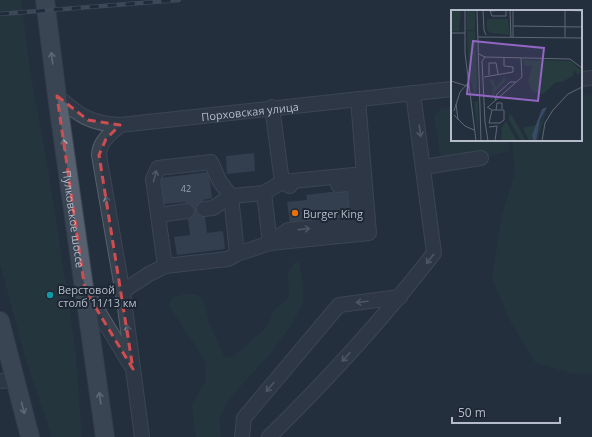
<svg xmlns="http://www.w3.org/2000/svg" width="592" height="437" font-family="'Open Sans',sans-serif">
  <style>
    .green { fill: #263c3f }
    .building { fill: #455162 }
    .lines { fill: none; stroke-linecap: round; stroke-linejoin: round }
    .minor-casing { stroke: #565f6c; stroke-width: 16 }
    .major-casing { stroke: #414a57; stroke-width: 20 }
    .minor { stroke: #38414e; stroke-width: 14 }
    .major { stroke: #56606e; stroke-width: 18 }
    .rail-casing { stroke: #5a6575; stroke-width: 4.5 }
    .rail { stroke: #1d2633; stroke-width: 3; stroke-dasharray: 9; stroke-linecap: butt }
    .oneway { stroke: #a1aab7 }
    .oneway2 { stroke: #7c8592 }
    .marked { fill: none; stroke: #ce4d50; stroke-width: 3; stroke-dasharray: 8 5; stroke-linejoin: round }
    .food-dot { fill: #e8710a; stroke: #1d2633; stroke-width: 1.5 }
    .culture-dot { fill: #0f9aa8; stroke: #1d2633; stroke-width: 1.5 }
    .labels { text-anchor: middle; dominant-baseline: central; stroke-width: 4; stroke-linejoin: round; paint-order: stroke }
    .number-label { font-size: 9px; fill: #98a1af }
    .street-label { font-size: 11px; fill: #b4bcc9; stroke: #1d2633 }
    .poi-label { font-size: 11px; fill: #b4bcc9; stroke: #1d2633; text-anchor: start }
    .inset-road { fill: none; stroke: #5e6776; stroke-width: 1 }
    .view { fill: #9266c3; fill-opacity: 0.15; stroke: #9266c3; stroke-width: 2 }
    .inset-edge { fill: none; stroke: #b4bcc9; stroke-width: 2 }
  </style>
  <rect width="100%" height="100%" fill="#242f3e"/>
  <g class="green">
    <polygon points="0,0 21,0 30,71 51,186 75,347 82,437 52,437 25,357 0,263"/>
    <polygon points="592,95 592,374 571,373 535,362 511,322 492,279 502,215 515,172 512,140 581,140 581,96"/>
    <polygon points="452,107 452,140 508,140 509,151 488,156 447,162 441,159 434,116 441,109"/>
    <path d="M296,261L299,263L303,282V303L291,325L270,354L228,400L219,420L221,437H196L192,405L206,380L205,360L169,306L172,298C208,285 202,303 211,327C215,337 220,346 224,356L230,358L248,344L267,327L274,310L289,298L288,272Z"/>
  </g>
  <g class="building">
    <polygon points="254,153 255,171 227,174 226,156"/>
    <polygon points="209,172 212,198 203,200 207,233 223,231 225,249 177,255 174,237 190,235 186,202 163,204 159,178"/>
    <polygon points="347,190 350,217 290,224 287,202 307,200 306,195"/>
  </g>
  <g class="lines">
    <defs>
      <g id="minor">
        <polyline points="581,79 592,78"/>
        <path id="s1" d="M57,96C78,115 91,124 120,125L452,89"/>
        <polyline points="358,99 364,174"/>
        <polyline points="272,107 282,182 290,186"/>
        <path d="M120,125C111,133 99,142 99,155L124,300L142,437"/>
        <polyline points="424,167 481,158"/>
        <polyline points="264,193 270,243"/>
        <polyline points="158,215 187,211"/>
        <polyline points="270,243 288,230 358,223 354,183 338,185"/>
        <polyline points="165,266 153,179 158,168 211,162 220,182 231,196 237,254"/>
        <polyline points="123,291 149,274 165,266 228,259 237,254 270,243 369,233 364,174 282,182 264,193 231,196 213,208 204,209"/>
        <polyline points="87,293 130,364"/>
        <polyline points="0,381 16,380"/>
        <polyline points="242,437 244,418 339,305 400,297"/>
        <path d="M269,437C328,379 384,318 434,253L413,93"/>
      </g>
      <g id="major">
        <path id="s2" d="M45,0L57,96L105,437"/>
        <polyline points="0,321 30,437"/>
      </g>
    </defs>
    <use href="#minor" class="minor-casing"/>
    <use href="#major" class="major-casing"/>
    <use href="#minor" class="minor"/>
    <use href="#major" class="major"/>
    <defs>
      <polyline id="rail" points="0,14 179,0"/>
    </defs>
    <use href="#rail" class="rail-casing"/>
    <use href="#rail" class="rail"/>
  </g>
  <defs><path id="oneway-shaft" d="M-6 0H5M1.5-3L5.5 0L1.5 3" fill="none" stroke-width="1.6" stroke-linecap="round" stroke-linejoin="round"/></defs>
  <g class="oneway">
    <use href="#oneway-shaft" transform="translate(52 58) rotate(-97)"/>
    <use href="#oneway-shaft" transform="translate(64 145) rotate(-98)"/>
    <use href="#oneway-shaft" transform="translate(100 398) rotate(-98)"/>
    <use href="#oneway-shaft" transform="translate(23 408) rotate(76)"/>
  </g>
  <g class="oneway2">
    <use href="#oneway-shaft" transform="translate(420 131) rotate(83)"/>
    <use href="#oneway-shaft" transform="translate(155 176) rotate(-75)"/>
    <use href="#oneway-shaft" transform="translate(107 202) rotate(-100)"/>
    <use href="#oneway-shaft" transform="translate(304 229) rotate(-6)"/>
    <use href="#oneway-shaft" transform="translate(430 259) rotate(128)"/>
    <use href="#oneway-shaft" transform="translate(362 302) rotate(173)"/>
    <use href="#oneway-shaft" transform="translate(128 331) rotate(-97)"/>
    <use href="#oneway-shaft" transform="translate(346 357) rotate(132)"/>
    <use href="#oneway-shaft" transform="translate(270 387) rotate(130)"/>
  </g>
  <path d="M0 0H592V437H0ZM57,96L88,120L120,125L106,139L99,155L133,369L85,290Z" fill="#242f3e" fill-opacity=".55" fill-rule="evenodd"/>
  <path class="marked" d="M57,96L88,120L120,125L106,139L99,155L133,369L85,290Z"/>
  <circle class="food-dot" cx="295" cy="213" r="4"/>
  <circle class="culture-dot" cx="50" cy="295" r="4"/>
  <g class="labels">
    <g class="number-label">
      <text x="186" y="188">42</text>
    </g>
    <g class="street-label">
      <text stroke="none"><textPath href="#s1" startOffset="202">Порховская улица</textPath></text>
      <text stroke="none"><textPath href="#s2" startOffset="221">Пулковское шоссе</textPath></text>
    </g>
    <g class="poi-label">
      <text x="303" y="213">Burger King</text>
      <text x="58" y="289">Верстовой<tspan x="58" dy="13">столб 11/13 км</tspan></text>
    </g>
  </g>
  <g transform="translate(451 10)">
    <rect width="131" height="131" fill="#242f3e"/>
    <path d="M0,0H10L8,21H0ZM16,0H24V20H15ZM36,9H57L59,25L39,23L36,19ZM16,21H24L26,74L24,88L18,64ZM72,50L120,51L130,61L127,65L123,60L122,66L111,72H105L92,84L86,83L81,81L77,71L81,56H73ZM54,66V71L44,82L40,92L42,77L38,70L42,69L45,77ZM27,91V102L28,131L23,92ZM96,97L86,131H78L72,118L85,115L81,126L82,130ZM60,104L75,131H70L57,108ZM55,111L66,131H50L51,117Z" fill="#263c3f"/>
    <path d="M96,97L89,110L85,130H82L81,125L91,99Z" fill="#394c67"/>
    <path class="inset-road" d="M14,0V43L25,131M26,0L30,131M32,0L33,20L35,25M59,0L60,27M62,0V27M106,0L131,1M39,1L41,6H55V0M39,1L55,0M62,16L131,17M0,23H14M27,27L131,28M114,27V0M28,44L34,47L119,49L131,58M34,47L31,51L34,112L37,131M38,65V53H45L47,64M33,67L62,62V57L53,56V47M0,71L19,77M44,90L46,84L59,72H65M5,94L7,110M36,97L41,100L38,113M37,97L71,67L70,48M45,100L46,93H51V99M3,101L9,82L17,73M3,105L14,116L23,120M38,113H49L53,110V100H41M38,117L46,116L44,131M91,131L94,113L102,100L117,84L131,77"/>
    <path class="view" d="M22,31L93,38L87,91L16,84Z"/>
    <rect width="131" height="131" class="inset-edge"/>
  </g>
  <path d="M452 417v6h108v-6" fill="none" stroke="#b4bcc9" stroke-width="2"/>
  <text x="458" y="417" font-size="12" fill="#b4bcc9" stroke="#1d2633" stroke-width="3" paint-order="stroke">50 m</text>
</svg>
